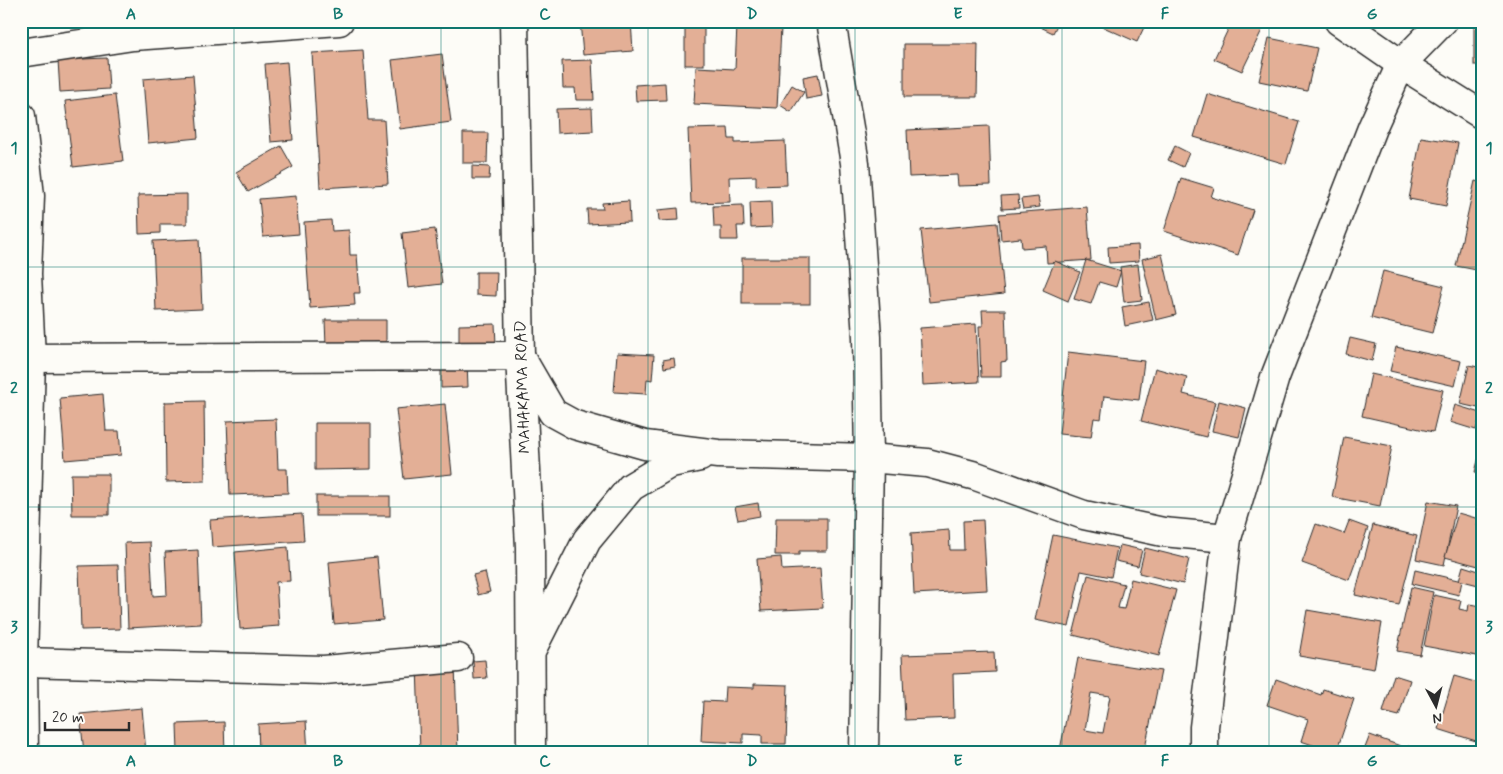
<svg xmlns="http://www.w3.org/2000/svg" width="1503" height="774" font-family="Mynerve,sans-serif">
  <style>
    .building { fill: #e3af96; stroke: #2b2b2b; fill-rule: evenodd }
    .lines { fill: none; stroke-linecap: round; stroke-linejoin: round }
    .minor-casing { stroke: #2b2b2b; stroke-width: 31 }
    .minor { stroke: #fdfcf7; stroke-width: 28 }
    .grid { fill: none; stroke: #0f766e; stroke-width: 1; stroke-opacity: 0.55 }
    .labels { text-anchor: middle; dominant-baseline: central; stroke-width: 4; stroke-linejoin: round; paint-order: stroke }
    .street-label { font-size: 16px; fill: #2b2b2b; stroke: #fdfcf7 }
    .neatline { fill: none; stroke: #0f766e; stroke-width: 2 }
    .grid-label { font-size: 16px; text-anchor: middle; font-weight: bold; fill: #0f766e }
  </style>
  <rect width="100%" height="100%" fill="#fdfcf7"/>
  <filter id="ink" filterUnits="userSpaceOnUse"><feTurbulence type="fractalNoise" baseFrequency=".02" numOctaves="2"/><feDisplacementMap in="SourceGraphic" scale="10" xChannelSelector="R" yChannelSelector="G"/><feConvolveMatrix kernelMatrix="1 2 1 2 8 2 1 2 1" color-interpolation-filters="sRGB"/></filter>
  <g filter="url(#ink)">
    <g class="building">
      <polygon points="580,21 631,21 633,51 583,55"/>
      <polygon points="1028,21 1059,21 1053,33"/>
      <polygon points="1090,21 1147,21 1137,42"/>
      <polygon points="1232,21 1249,21 1263,28 1242,71 1214,59"/>
      <rect x="1474" y="21" width="8" height="44"/>
      <polygon points="737,25 781,28 777,108 694,104 696,67 735,69"/>
      <rect x="685" y="27" width="19" height="38"/>
      <polygon points="1269,38 1317,48 1307,91 1259,81"/>
      <polygon points="904,44 978,44 977,97 904,97"/>
      <polygon points="363,50 368,120 384,120 388,184 320,188 312,53"/>
      <polygon points="442,54 451,122 400,129 392,60"/>
      <polygon points="107,58 109,89 60,92 58,60"/>
      <polygon points="592,60 594,100 576,100 575,88 563,88 562,61"/>
      <polygon points="287,62 293,140 271,142 265,64"/>
      <polygon points="818,74 822,96 806,99 803,77"/>
      <polygon points="193,75 198,138 148,143 143,79"/>
      <polygon points="665,83 666,100 636,101 635,85"/>
      <polygon points="792,85 804,92 791,112 780,105"/>
      <polygon points="1207,94 1299,122 1286,164 1194,137"/>
      <polygon points="115,95 123,161 73,167 65,101"/>
      <polygon points="592,108 593,131 557,133 556,109"/>
      <polygon points="989,126 991,185 958,186 957,175 909,177 907,130"/>
      <polygon points="728,128 729,139 735,139 735,143 785,141 787,185 756,186 756,176 729,177 730,202 691,203 688,129"/>
      <polygon points="463,133 488,133 487,163 463,163"/>
      <polygon points="1421,137 1458,143 1446,206 1409,199"/>
      <polygon points="281,146 293,167 248,192 236,172"/>
      <polygon points="1175,146 1189,153 1183,167 1168,160"/>
      <polygon points="472,166 490,167 489,179 472,179"/>
      <polygon points="1181,178 1214,188 1211,197 1253,210 1238,255 1164,231"/>
      <polygon points="1475,181 1482,183 1482,271 1456,266"/>
      <polygon points="187,194 187,224 160,224 160,233 139,234 138,195"/>
      <polygon points="1018,195 1019,208 1002,209 1001,196"/>
      <polygon points="296,196 299,234 263,237 259,199"/>
      <polygon points="1038,197 1040,207 1023,209 1021,199"/>
      <polygon points="629,201 630,222 588,224 587,209 603,209 602,203"/>
      <polygon points="771,201 772,227 751,228 750,202"/>
      <polygon points="743,205 744,226 737,226 738,240 721,240 721,227 714,227 713,206"/>
      <polygon points="1087,207 1091,260 1047,263 1046,246 1022,248 1021,238 1001,240 999,214"/>
      <polygon points="678,208 679,220 659,221 658,210"/>
      <polygon points="331,220 332,231 349,230 350,255 357,255 360,293 354,293 355,305 310,308 304,222"/>
      <polygon points="997,223 1004,294 929,302 921,230"/>
      <polygon points="435,229 442,284 408,288 402,233"/>
      <polygon points="199,239 202,309 156,311 153,241"/>
      <polygon points="1138,245 1139,261 1109,263 1108,247"/>
      <polygon points="1162,254 1176,315 1156,320 1142,259"/>
      <rect x="742" y="258" width="68" height="46"/>
      <polygon points="1086,260 1121,271 1116,287 1099,282 1091,304 1074,299"/>
      <polygon points="1055,261 1080,272 1068,301 1043,290"/>
      <polygon points="1138,264 1142,300 1124,302 1120,267"/>
      <polygon points="1383,271 1444,286 1432,333 1371,318"/>
      <polygon points="476,272 497,272 496,296 476,295"/>
      <polygon points="1149,302 1153,320 1125,326 1122,307"/>
      <polygon points="982,310 1005,310 1007,361 1001,362 1001,377 981,377 979,326 983,326"/>
      <polygon points="325,320 386,320 386,346 326,346"/>
      <polygon points="495,324 496,344 459,345 459,325"/>
      <polygon points="976,324 979,382 923,385 920,328"/>
      <polygon points="1350,338 1376,344 1372,361 1346,354"/>
      <polygon points="1396,347 1461,361 1455,386 1390,371"/>
      <polygon points="1068,352 1144,361 1139,400 1104,396 1101,419 1094,418 1091,437 1059,434"/>
      <polygon points="617,353 654,355 652,380 647,379 646,394 614,392"/>
      <polygon points="674,358 675,366 664,368 663,360"/>
      <polygon points="441,362 467,362 468,387 441,388"/>
      <polygon points="1469,365 1482,368 1482,390 1478,408 1460,404"/>
      <polygon points="1155,368 1187,377 1183,394 1215,402 1206,437 1141,421"/>
      <polygon points="1371,374 1443,390 1433,432 1362,416"/>
      <polygon points="103,394 106,431 119,431 121,455 65,460 60,398"/>
      <polygon points="204,401 205,481 166,482 165,402"/>
      <polygon points="1219,401 1246,408 1239,437 1212,431"/>
      <polygon points="445,404 452,474 404,479 396,409"/>
      <polygon points="1455,405 1481,413 1476,430 1450,422"/>
      <polygon points="276,419 278,469 287,469 288,493 230,495 227,421"/>
      <polygon points="315,423 371,423 371,469 315,470"/>
      <polygon points="1344,437 1392,446 1380,506 1332,497"/>
      <polygon points="1482,445 1482,473 1475,472"/>
      <polygon points="71,474 109,474 109,515 72,515"/>
      <rect x="316" y="496" width="74" height="20"/>
      <polygon points="1428,501 1456,506 1444,565 1416,559"/>
      <polygon points="758,503 760,516 738,520 735,507"/>
      <polygon points="1458,513 1479,519 1477,526 1482,527 1482,567 1445,557"/>
      <polygon points="302,514 304,541 212,547 210,520"/>
      <polygon points="776,518 827,518 827,551 799,551 799,555 775,555"/>
      <polygon points="983,520 987,590 914,594 911,533 949,530 950,550 964,550 963,521"/>
      <polygon points="1349,521 1368,528 1349,580 1302,563 1316,524 1344,534"/>
      <polygon points="1373,525 1417,536 1399,605 1355,595"/>
      <polygon points="1053,535 1117,548 1111,577 1081,571 1069,627 1035,620"/>
      <polygon points="150,542 153,596 167,595 165,552 198,550 201,624 128,628 125,543"/>
      <polygon points="1120,545 1142,550 1138,566 1116,561"/>
      <polygon points="288,547 290,581 276,582 279,626 240,629 235,552"/>
      <polygon points="1145,548 1189,559 1183,584 1139,573"/>
      <polygon points="377,557 383,620 334,624 329,562"/>
      <polygon points="781,557 782,570 820,568 823,608 761,611 757,559"/>
      <polygon points="118,565 120,629 81,630 79,566"/>
      <polygon points="1463,566 1482,572 1482,586 1459,580"/>
      <polygon points="1415,570 1462,581 1459,595 1412,584"/>
      <polygon points="485,572 490,592 478,595 473,575"/>
      <polygon points="1088,575 1124,584 1118,608 1124,609 1131,579 1176,590 1159,656 1073,635"/>
      <polygon points="1411,587 1433,592 1420,655 1397,651"/>
      <polygon points="1434,595 1461,601 1459,609 1468,611 1469,604 1482,606 1482,657 1424,646"/>
      <polygon points="1307,610 1382,623 1374,669 1299,656"/>
      <polygon points="994,652 995,672 953,674 954,718 905,720 902,655"/>
      <path d="M1078,658L1161,671L1144,753H1075L1060,750ZM1091,693L1110,696L1103,733L1085,730Z"/>
      <polygon points="485,660 487,678 474,679 473,661"/>
      <polygon points="455,665 458,753 420,753 417,666"/>
      <polygon points="1394,675 1410,680 1399,716 1383,712"/>
      <polygon points="1454,676 1482,684 1482,722 1476,741 1438,729"/>
      <polygon points="1276,679 1321,695 1323,689 1354,699 1336,753 1301,741 1308,719 1267,705"/>
      <polygon points="754,684 788,685 786,744 762,744 762,735 743,734 743,743 701,741 703,701 724,702 725,687 754,688"/>
      <polygon points="142,708 146,753 84,753 80,714"/>
      <polygon points="306,721 308,753 259,753 258,724"/>
      <polygon points="224,722 225,753 178,753 177,724"/>
      <polygon points="1370,735 1406,748 1404,753 1363,753"/>
      <polygon points="1408,746 1431,753 1406,753"/>
    </g>
    <g class="lines">
      <defs>
        <g id="minor">
          <polyline points="514,21 520,356 530,547 531,753"/>
          <polyline points="831,21 855,163 867,337 869,458 864,753"/>
          <polyline points="1339,21 1401,64 1482,115"/>
          <polyline points="21,53 133,36 339,21"/>
          <polyline points="21,116 30,196 27,274 31,358 23,662 24,753"/>
          <polyline points="21,358 520,356 553,413 575,425 645,445 718,454 869,458 927,463 976,476 1084,515 1163,532 1227,538"/>
          <polyline points="533,647 587,540 631,487 671,463 700,457"/>
          <polyline points="21,662 324,670 458,658"/>
          <polyline points="1204,753 1204,727 1227,538 1275,377 1372,128 1401,64 1443,21"/>
        </g>
      </defs>
      <use href="#minor" class="minor-casing"/>
      <use href="#minor" class="minor"/>
    </g>
  </g>
  <path class="grid" d="M234,21V753M441,21V753M648,21V753M855,21V753M1062,21V753M1269,21V753M21,267H1482M21,507H1482"/>
  <g class="labels">
    <g class="street-label">
      <text transform="translate(523 387) rotate(-92)">MAHAKAMA ROAD</text>
    </g>
  </g>
  <rect width="1503" height="774" fill="none" stroke="#fdfcf7" stroke-width="55"/>
  <g transform="translate(1436 706) rotate(173)" stroke="#fdfcf7" stroke-width="4" paint-order="stroke">
  <path d="M0-4L9 19L0 12L-9 19Z" fill="#2b2b2b"/>
  <text y="-8" font-size="14" font-weight="bold" text-anchor="middle" fill="#2b2b2b">N</text>
  </g>
  <path d="M45 722v8h84v-8" fill="none" stroke="#2b2b2b" stroke-width="2.5"/>
  <text x="52" y="722" font-size="15" fill="#2b2b2b" stroke="#fdfcf7" stroke-width="4" paint-order="stroke">20 m</text>
  <rect x="28" y="28" width="1448" height="718" class="neatline"/>
  <g class="grid-label">
    <text x="131" y="19">A</text>
    <text x="338" y="19">B</text>
    <text x="545" y="19">C</text>
    <text x="752" y="19">D</text>
    <text x="958" y="19">E</text>
    <text x="1165" y="19">F</text>
    <text x="1372" y="19">G</text>
    <text x="14" y="153">1</text>
    <text x="1489" y="153">1</text>
    <text x="14" y="393">2</text>
    <text x="1489" y="393">2</text>
    <text x="14" y="632">3</text>
    <text x="1489" y="632">3</text>
    <text x="131" y="766">A</text>
    <text x="338" y="766">B</text>
    <text x="545" y="766">C</text>
    <text x="752" y="766">D</text>
    <text x="958" y="766">E</text>
    <text x="1165" y="766">F</text>
    <text x="1372" y="766">G</text>
  </g>
</svg>
